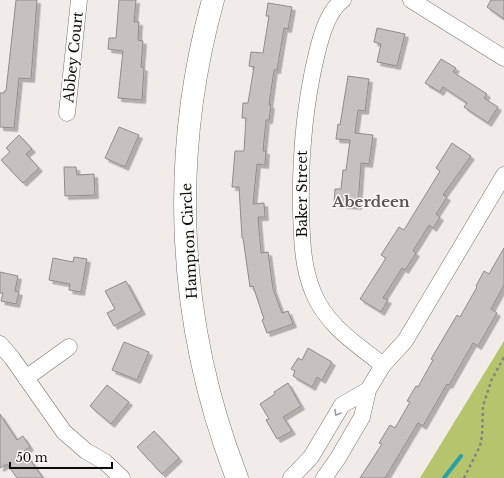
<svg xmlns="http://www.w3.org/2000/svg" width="504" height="478" font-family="'Libre Baskerville',serif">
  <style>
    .green { fill: #b6c56d }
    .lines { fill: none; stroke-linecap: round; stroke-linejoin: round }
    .stream { stroke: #26a1a8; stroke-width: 4 }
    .building { fill: #c7c1bd; stroke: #918c88; filter: url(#shadow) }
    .street-casing { stroke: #78736f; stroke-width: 17 }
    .secondary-casing { stroke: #78736f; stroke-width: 23 }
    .path { stroke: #878380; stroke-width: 2.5; stroke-dasharray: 3 3; stroke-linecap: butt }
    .street { stroke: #fff; stroke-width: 16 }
    .secondary { stroke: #fff; stroke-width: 22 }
    .oneway { stroke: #9e9d9d }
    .labels { text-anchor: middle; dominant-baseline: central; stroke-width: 3; stroke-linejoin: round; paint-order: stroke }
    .street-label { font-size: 14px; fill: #0d0b09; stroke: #fefaf6 }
    .neighbourhood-label { font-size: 15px; font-weight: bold; fill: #5b5652; stroke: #fefaf6 }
  </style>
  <defs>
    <filter id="shadow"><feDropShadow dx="3.5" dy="3.5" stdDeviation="0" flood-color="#0004"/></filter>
  </defs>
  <rect width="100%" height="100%" fill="#f2ece8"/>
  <polygon class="green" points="504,341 504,478 420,478"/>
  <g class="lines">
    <polyline class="stream" points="444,478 461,456"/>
  </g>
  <g class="building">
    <polygon points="16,0 37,0 31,79 19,78 14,128 0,127 0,93 4,93 4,91 6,91"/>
    <polygon points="119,0 136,0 134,22 139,22 138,40 143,41 141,67 144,68 142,100 118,98 123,51 108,49 109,38 116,38"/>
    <polygon points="491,0 504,0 504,19 487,7"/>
    <polygon points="268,3 292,7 288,29 284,28 277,70 274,70 269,105 271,105 269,120 266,120 263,151 266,151 265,165 257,164 253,204 264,203 265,217 258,217 261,253 268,252 273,289 282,313 288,311 293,324 267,333 262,320 264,319 253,286 250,287 243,238 242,238 239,187 232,187 235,151 244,151 246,118 242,118 243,103 248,103 254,67 249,66 251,52 263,53 269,16 266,16"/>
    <polygon points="377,28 405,34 397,66 377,62 381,44 374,42"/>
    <polygon points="441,59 456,68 453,72 487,94 484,98 498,107 488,123 464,107 467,103 443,87 440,92 425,83"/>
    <polygon points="348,76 369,79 365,111 358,110 355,133 373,135 369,164 361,163 358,206 334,204 335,189 341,189 343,170 346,170 350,140 336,139 338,124 340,125"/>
    <polygon points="119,127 139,135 125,167 105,158"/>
    <polygon points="19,135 32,149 26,154 39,168 23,183 1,160 10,152 6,148"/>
    <polygon points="452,143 471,156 443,195 447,197 436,214 440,217 433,228 429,225 413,251 416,253 405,270 402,268 383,298 388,300 381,312 360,299 386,258 381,255 399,227 404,230 440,171 436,168"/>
    <polygon points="64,167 76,167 77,175 94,174 95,195 65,196"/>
    <polygon points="504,248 504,285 491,309 497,313 478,346 473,343 449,385 447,384 423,426 418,423 385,478 360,478 382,444 379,443 390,425 395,428 410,402 407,401 416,386 418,387 433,360 431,359 457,315 460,317 477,287 476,286 484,271 489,274"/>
    <polygon points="74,257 87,259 81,292 69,290 70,284 49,280 53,258 73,262"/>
    <polygon points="0,272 18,276 15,291 19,292 16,304 1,301 3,293 0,293"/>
    <polygon points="126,281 142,311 114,326 107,313 115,309 105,291"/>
    <polygon points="124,342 149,352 137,380 112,370"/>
    <polygon points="308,348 332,362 322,380 317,377 312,387 293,376 295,371 291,369 298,358 302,360"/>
    <polygon points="288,383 301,406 283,417 292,431 277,439 266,420 269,419 260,404 275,394 274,392"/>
    <polygon points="107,385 129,402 111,424 90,406"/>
    <polygon points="0,414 17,440 23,436 30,447 24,451 43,478 17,478 7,464 0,468"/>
    <polygon points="154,431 179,458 162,474 137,447"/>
  </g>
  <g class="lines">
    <defs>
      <g id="street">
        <path d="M343,0C327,11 320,40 316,57C304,108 300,158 301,211C302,238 302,266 313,292C326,325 356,344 383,365"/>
        <polyline points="411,0 504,58"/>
        <polyline points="67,113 79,0"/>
        <polyline points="0,344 12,358 64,432 86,451 105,462 122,478"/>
        <polyline points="26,378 69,347"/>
        <polyline points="291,478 311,457 342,405 368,390"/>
        <polyline points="324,478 338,458 362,417 368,390 383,365 405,341 504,175"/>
      </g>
      <path id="secondary" d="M213,0C169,159 177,324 237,478"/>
    </defs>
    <use href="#street" class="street-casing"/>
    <use href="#secondary" class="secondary-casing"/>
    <polyline class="path" points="464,478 480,446 482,436 483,406 491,381 504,357"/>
    <use href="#street" class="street"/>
    <use href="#secondary" class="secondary"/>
  </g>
  <defs><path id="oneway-chevron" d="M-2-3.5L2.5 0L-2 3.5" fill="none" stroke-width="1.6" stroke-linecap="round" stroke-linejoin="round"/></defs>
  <use class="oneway" href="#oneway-chevron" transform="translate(337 413) rotate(121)"/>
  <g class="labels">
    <g class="street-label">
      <text transform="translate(73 57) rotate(-84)">Abbey Court</text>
      <text transform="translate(302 194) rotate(-90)">Baker Street</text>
      <text transform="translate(189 241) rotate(-93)">Hampton Circle</text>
    </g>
    <g class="neighbourhood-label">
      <text x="371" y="201">Aberdeen</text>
    </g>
  </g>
  <path d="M10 462v6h102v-6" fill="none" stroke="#0d0b09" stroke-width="2"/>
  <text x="16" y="462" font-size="12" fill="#0d0b09" stroke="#fefaf6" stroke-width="3" paint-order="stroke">50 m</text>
</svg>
